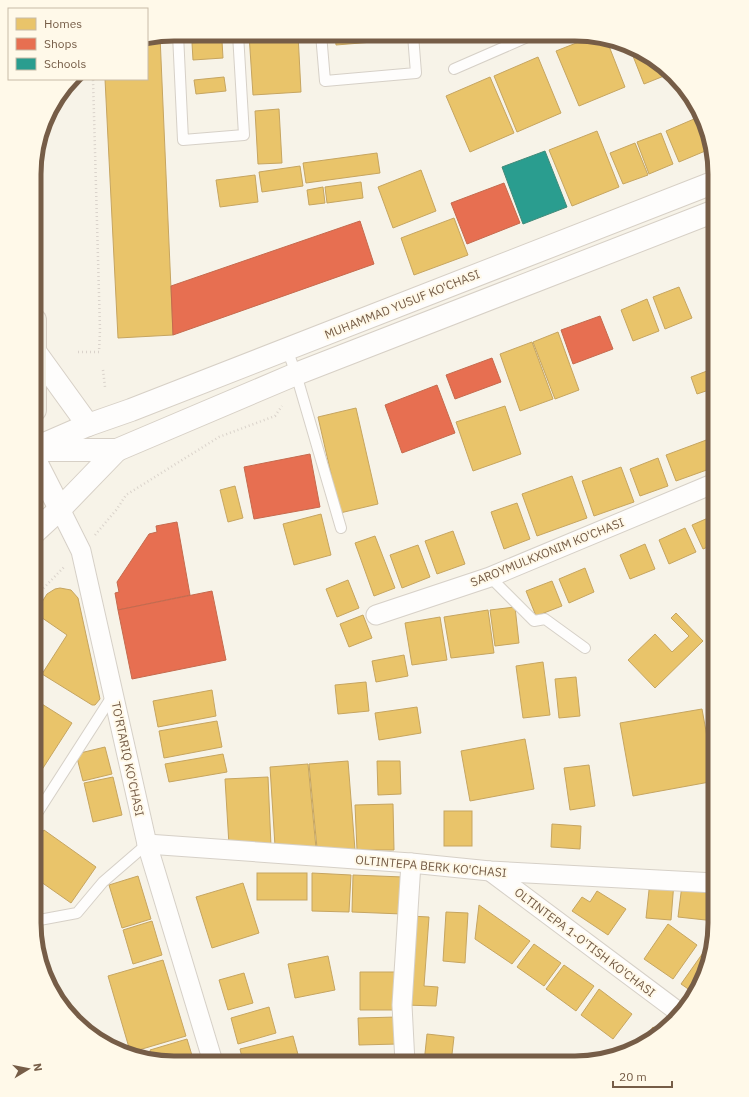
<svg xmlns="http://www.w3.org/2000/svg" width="749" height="1097" font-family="'IBM Plex Sans',sans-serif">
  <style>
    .homes { fill: #e9c46a; stroke: #c6a560 }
    .shops { fill: #e76f51; stroke: #c56a4e }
    .schools { fill: #2a9d8f; stroke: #418a79 }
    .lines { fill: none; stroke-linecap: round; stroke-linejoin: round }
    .lane-casing { stroke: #d6d0c7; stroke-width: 12 }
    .street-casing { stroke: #d6d0c7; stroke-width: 21 }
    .secondary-casing { stroke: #d7d0c6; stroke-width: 24 }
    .primary-casing { stroke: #d6cec4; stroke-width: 24 }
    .path { stroke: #dad3cb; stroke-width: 2.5; stroke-dasharray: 1 3; stroke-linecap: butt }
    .lane { stroke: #fefdfc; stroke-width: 10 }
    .street { stroke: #fefdfc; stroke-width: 19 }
    .secondary { stroke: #fefdfc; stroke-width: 22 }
    .primary { stroke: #f2efe4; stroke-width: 22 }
    .labels { text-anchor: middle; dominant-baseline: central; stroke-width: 4; stroke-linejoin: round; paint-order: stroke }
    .street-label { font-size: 12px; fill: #765d47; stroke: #fff9e9 }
    .rim { fill: none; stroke: #765d47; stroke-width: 5 }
  </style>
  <rect width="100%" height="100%" fill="#f7f3e8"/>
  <g class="homes">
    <polygon points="249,34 298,34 301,92 253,95"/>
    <polygon points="335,34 384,35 385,41 336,45"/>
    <polygon points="160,36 173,335 118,338 105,79 147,79 147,39"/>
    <polygon points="594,36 607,41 625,87 579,106 556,51"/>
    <polygon points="222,41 223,58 193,60 192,43"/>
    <polygon points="631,51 660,63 669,74 644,84"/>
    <polygon points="538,57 561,113 517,132 494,76"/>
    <polygon points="224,77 226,91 196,94 194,80"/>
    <polygon points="490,77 514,133 470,152 446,96"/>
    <polygon points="279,109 282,163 258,164 255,111"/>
    <polygon points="701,116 704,120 710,149 679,162 666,131"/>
    <polygon points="597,131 619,187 572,206 549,150"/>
    <polygon points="661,133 673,164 649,174 637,142"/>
    <polygon points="635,143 648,175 623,184 610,153"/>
    <polygon points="377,153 380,173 306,183 303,163"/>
    <polygon points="300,166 303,186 262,192 259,172"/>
    <polygon points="421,170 436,211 393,228 378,187"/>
    <polygon points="255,175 258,202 220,207 216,180"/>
    <polygon points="361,182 363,198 327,203 325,187"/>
    <polygon points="323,187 325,203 309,205 307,190"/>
    <polygon points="454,218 468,255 414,275 401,238"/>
    <polygon points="679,287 692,318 665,329 653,297"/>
    <polygon points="647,299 659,331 633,341 621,310"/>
    <polygon points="558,332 579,390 555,399 533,342"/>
    <polygon points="532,342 553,399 520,411 500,354"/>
    <polygon points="715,368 715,388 697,394 691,377"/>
    <polygon points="505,406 521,454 473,471 456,422"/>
    <polygon points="356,408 378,504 340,513 318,417"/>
    <polygon points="709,439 715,454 715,467 676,481 666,455"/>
    <polygon points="658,458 668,486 640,496 630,469"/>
    <polygon points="621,467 634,502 594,516 582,481"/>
    <polygon points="572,476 587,518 537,536 522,494"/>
    <polygon points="235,486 243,518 228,522 220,490"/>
    <polygon points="517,503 530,539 504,549 491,512"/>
    <polygon points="321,514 331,555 294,565 283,524"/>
    <polygon points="715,515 715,544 703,549 692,525"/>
    <polygon points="685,528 696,552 669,564 659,540"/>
    <polygon points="453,531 465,564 437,574 425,541"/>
    <polygon points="375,536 395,588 374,596 355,543"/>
    <polygon points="645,544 655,569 630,579 620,555"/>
    <polygon points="418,545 430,577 402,588 390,555"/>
    <polygon points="585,568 594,592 569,603 559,579"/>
    <polygon points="348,580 359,608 337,617 326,589"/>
    <polygon points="552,581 562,606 536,616 526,591"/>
    <polygon points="60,588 71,590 78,598 100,699 95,705 92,705 42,674 67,635 35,613 47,594 55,589"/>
    <polygon points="515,607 519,643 495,646 490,610"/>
    <polygon points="488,610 494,653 451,658 444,617"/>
    <polygon points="676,613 703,641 655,688 628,660 655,634 672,652 689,636 671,618"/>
    <polygon points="363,615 372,638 349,647 340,624"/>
    <polygon points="440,617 447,660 412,665 405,623"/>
    <polygon points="404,655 408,676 376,682 372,661"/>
    <polygon points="543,662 550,715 523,718 516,666"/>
    <polygon points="576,677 580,716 559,718 555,679"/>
    <polygon points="366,682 369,711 338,714 335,685"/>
    <polygon points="212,690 216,716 158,727 153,701"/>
    <polygon points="34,699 72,723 34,782"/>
    <polygon points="417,707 421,733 379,740 375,713"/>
    <polygon points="702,709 715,781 633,796 620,723"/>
    <polygon points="217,721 222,747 164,758 159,731"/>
    <polygon points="525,739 534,789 470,801 461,751"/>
    <polygon points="105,747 112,774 83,781 76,754"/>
    <polygon points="223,754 227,772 169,782 165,764"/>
    <polygon points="348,761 355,850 317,848 309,764"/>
    <polygon points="377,761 400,761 401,794 378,795"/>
    <polygon points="308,764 316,848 275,846 270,767"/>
    <polygon points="589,765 595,806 570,810 564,768"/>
    <polygon points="113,777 122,815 93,822 84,783"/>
    <polygon points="268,777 271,846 229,845 225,779"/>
    <polygon points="393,804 394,850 357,850 355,805"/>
    <rect x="444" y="811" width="28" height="35"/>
    <polygon points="552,824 581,826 580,849 551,847"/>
    <polygon points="44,830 96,867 71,903 34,877 34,844"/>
    <rect x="257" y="873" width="50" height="27"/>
    <polygon points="312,873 351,875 349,912 312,911"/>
    <polygon points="353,875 403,877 402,914 352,912"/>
    <polygon points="138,876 151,919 122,928 109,885"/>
    <polygon points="650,881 674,882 671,920 646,918"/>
    <polygon points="243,883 259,933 212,948 196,897"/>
    <polygon points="682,885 715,887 715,921 678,917"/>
    <polygon points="597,891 626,909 608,935 572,911 582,897 590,902"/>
    <polygon points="479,905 530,941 512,964 475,939"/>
    <polygon points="446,912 468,913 465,963 443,961"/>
    <polygon points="410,916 429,917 424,986 438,987 436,1006 405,1005"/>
    <polygon points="152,921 162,955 133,964 123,930"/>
    <polygon points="668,924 697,945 673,979 644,959"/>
    <polygon points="534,944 561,963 544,986 517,967"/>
    <polygon points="705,950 710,954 707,968 694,993 681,984"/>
    <polygon points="328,956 335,990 295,998 288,964"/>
    <polygon points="163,960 186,1036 132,1052 130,1051 108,976"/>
    <polygon points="564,965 594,986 576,1011 546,989"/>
    <polygon points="360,972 399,972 398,1010 360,1010"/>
    <polygon points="244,973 253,1003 228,1010 219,980"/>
    <polygon points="599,989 632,1014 613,1039 581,1015"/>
    <polygon points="269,1007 276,1033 238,1044 231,1018"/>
    <polygon points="397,1017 398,1044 359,1045 358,1018"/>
    <polygon points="653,1027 657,1030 641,1043"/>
    <polygon points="427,1034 454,1037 451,1063 424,1063"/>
    <polygon points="293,1036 300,1062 243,1062 240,1049"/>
    <polygon points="187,1039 194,1062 153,1061 150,1050"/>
  </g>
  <g class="shops">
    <polygon points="504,183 520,223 467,244 451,203"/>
    <polygon points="360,221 374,264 173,335 171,286"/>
    <polygon points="600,316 613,349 573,364 561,330"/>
    <polygon points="492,358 501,382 455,399 446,375"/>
    <polygon points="437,385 455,433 402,453 385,405"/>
    <polygon points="310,454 320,507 254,519 244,467"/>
    <polygon points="177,522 190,595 118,610 115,593 119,592 117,582 149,534 157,532 156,526"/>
    <polygon points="212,591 226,660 132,679 118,610"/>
  </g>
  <polygon class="schools" points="545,151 567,207 523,224 502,167"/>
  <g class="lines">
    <defs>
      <g id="lane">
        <polyline points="178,34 183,140 244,135 238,34"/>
        <polyline points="321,34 325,81 416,73 413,35"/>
        <polyline points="454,69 532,35"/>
        <polyline points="287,349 296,374 341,528"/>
        <polyline points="490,577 534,621 545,619 585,648"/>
        <polyline points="34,818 113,695"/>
        <polyline points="34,921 77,913 103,882 147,844"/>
      </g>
      <g id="street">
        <polyline points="60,509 81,551 147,844 213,1062"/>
        <polyline points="376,615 490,577 715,483"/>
        <polyline points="147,844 411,863 490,871 715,883"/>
        <polyline points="490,871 680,1013"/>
        <polyline points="405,1063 402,1005 411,863"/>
      </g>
      <g id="secondary">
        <polyline points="36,353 88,425"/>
        <polyline points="35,448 88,425 131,410 715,182"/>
        <polyline points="40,450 117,450 296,374 715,211"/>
        <polyline points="35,460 60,509"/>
        <polyline points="35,532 60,509 117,450"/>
      </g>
      <polyline id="primary" points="35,410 35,320"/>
    </defs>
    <use href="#lane" class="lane-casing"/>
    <use href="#street" class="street-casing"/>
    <use href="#secondary" class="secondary-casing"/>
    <use href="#primary" class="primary-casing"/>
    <g class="path">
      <polyline points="78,352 99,352 100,330 93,79"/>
      <polyline points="103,370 105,387"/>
      <polyline points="95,535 117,509 126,495 219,437 275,416 282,406"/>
      <polyline points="35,597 65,566"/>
    </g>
    <use href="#lane" class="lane"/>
    <use href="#street" class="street"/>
    <use href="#secondary" class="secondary"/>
    <use href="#primary" class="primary"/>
  </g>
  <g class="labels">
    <g class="street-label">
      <text transform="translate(402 304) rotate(-22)">MUHAMMAD YUSUF KO'CHASI</text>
      <text transform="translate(547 552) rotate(-22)">SAROYMULKXONIM KO'CHASI</text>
      <text transform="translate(128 759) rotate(78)">TO'RTARIQ KO'CHASI</text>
      <text transform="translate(431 866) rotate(5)">OLTINTEPA BERK KO'CHASI</text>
      <text transform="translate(585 942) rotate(37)">OLTINTEPA 1-O'TISH KO'CHASI</text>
    </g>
  </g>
  <path d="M0 0H749V1097H0ZM174 41H575A133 133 0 0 1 708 174V923A133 133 0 0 1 575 1056H174A133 133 0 0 1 41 923V174A133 133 0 0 1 174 41Z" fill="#fff9e9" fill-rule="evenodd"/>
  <path class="rim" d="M174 41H575A133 133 0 0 1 708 174V923A133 133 0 0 1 575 1056H174A133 133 0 0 1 41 923V174A133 133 0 0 1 174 41Z"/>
  <rect x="8" y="8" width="140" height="72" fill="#fff9e9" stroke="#c8bba8"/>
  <rect x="16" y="18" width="20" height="12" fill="#e9c46a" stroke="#c8bba8"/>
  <text x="44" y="28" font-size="12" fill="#765d47">Homes</text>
  <rect x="16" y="38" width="20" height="12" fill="#e76f51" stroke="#c8bba8"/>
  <text x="44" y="48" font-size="12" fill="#765d47">Shops</text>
  <rect x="16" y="58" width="20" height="12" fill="#2a9d8f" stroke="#c8bba8"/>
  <text x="44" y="68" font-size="12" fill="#765d47">Schools</text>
  <g transform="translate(28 1069) rotate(80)" stroke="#fff9e9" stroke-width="3" paint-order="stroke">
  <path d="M0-3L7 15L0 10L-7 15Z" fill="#765d47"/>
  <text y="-6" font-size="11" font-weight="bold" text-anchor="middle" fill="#765d47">N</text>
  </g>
  <path d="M613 1081v6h59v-6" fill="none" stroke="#765d47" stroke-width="2"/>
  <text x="619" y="1081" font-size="12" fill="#765d47" stroke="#fff9e9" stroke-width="3" paint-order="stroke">20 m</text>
</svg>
